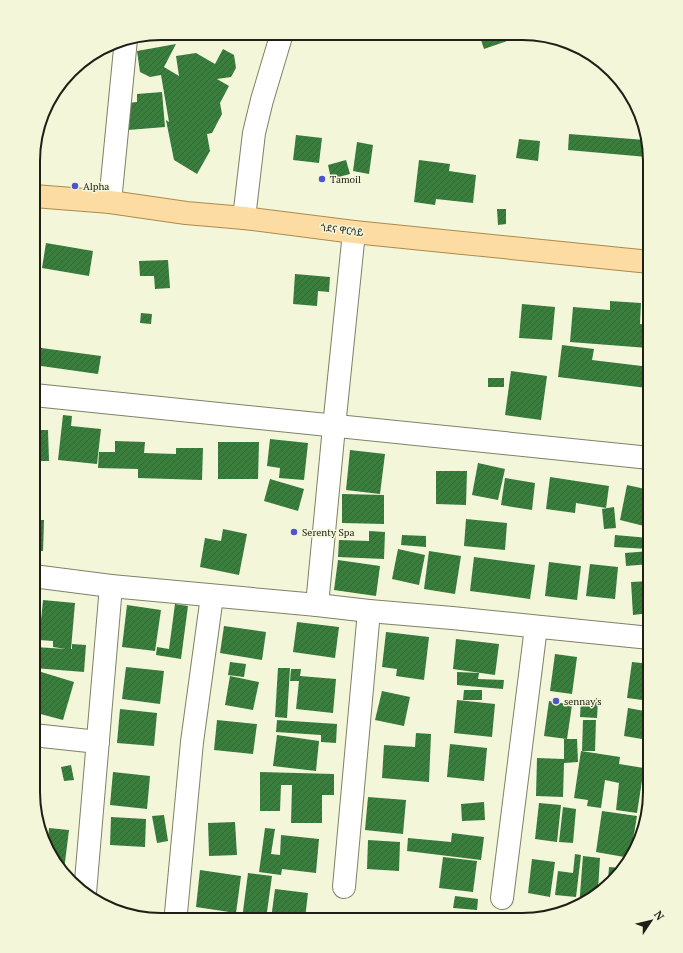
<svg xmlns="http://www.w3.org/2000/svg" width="683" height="953" font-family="'PT Serif','Noto Sans Ethiopic',serif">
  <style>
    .building { fill: url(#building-hatch) }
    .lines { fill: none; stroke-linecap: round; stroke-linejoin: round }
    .minor-casing { stroke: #7f8167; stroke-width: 24 }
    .major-casing { stroke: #ad8a4a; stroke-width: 24 }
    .minor { stroke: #fff; stroke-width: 22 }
    .major { stroke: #fcdca3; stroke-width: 22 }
    .poi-dot { fill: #4e55cb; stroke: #f3f6d9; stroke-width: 1.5 }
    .labels { text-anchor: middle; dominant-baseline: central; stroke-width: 3; stroke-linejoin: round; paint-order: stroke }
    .poi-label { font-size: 10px; fill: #1e1f15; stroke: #f3f6d9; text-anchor: start }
    .street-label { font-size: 10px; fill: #1e1f15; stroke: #f3f6d9 }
    .rim { fill: none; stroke: #1e1f15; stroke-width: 2 }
  </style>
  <defs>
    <pattern id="building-hatch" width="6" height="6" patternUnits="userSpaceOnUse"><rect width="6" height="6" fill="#3a7e3e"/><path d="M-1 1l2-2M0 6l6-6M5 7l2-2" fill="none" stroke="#306733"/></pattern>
  </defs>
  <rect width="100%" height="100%" fill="#f3f6d9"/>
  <g class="building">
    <polygon points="479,34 527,34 484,49"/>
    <polygon points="176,44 164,67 179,76 176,56 196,53 215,64 223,49 234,55 236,68 231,77 217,79 229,86 220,103 222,114 212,133 207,134 210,151 197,174 174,160 166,120 169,122 161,75 150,77 140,72 137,51"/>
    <polygon points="162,92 165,127 128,130 126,103 137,102 137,94"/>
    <polygon points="569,134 645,140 647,149 647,157 568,150"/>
    <polygon points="296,135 322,138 319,163 293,160"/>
    <polygon points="519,139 540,141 538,161 516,158"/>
    <polygon points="357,142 373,145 369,174 353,171"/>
    <polygon points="346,160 350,174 331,179 328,165"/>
    <polygon points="419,160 450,164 449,171 476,175 473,203 436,199 435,205 414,202"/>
    <polygon points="497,209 506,209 506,224 498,225"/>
    <polygon points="46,243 93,251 89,276 42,268"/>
    <polygon points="168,260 170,288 155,289 154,276 140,276 139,261"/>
    <polygon points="295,274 330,277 329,292 318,291 317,306 293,304"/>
    <polygon points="610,301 641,303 640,324 650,325 648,348 570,342 573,307 610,310"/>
    <polygon points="522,304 555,307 552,340 519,338"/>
    <polygon points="141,313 152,314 151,324 140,323"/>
    <polygon points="562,345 594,349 592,360 650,367 647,388 558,377"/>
    <polygon points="34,347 101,356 98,374 34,365"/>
    <polygon points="511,371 547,376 541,420 505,415"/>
    <rect x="488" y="378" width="16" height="9"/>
    <polygon points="63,415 72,416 71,426 101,429 97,464 58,460"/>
    <polygon points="650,429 650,444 647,444 646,430"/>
    <polygon points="34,430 48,430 49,461 34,461"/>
    <polygon points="270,439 308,443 304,480 279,478 280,468 267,466"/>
    <polygon points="115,441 145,442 144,453 176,454 176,448 203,448 202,480 138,478 138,469 98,468 99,452 115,452"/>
    <polygon points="218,442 259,442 258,479 218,479"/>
    <polygon points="350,450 385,454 380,494 346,490"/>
    <polygon points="478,463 505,469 498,500 472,495"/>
    <polygon points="436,471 467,471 466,505 436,504"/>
    <polygon points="550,477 609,486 606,508 576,503 575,513 546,509"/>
    <polygon points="505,478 535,483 532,510 501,505"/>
    <polygon points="270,479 304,489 298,511 264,501"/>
    <polygon points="627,485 650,490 650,498 644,526 620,520"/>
    <polygon points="342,494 384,495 384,524 342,523"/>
    <polygon points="614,507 616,528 604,529 602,509"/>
    <polygon points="466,519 507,523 505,550 464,546"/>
    <polygon points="33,520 44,520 43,551 33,551"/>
    <polygon points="223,529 247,534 239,575 200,567 205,538 221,541"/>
    <polygon points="369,531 385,532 384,559 338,557 339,540 369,541"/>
    <polygon points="402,535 426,536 426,547 401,545"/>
    <polygon points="615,535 649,538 649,549 614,547"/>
    <polygon points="398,549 425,555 419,585 392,579"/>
    <polygon points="429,551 461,556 455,594 424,589"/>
    <polygon points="650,551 650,564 626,566 625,553"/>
    <polygon points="474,557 535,565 530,599 470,591"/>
    <polygon points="338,560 380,566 376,596 334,590"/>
    <polygon points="549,562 581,566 577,600 545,596"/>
    <polygon points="590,564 618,567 615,599 586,596"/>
    <polygon points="650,581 650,613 633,615 631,582"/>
    <polygon points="43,600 75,603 71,649 72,649 72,644 86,645 84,672 34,668 35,647 66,649 53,647 53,641 39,640"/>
    <polygon points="175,604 188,606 181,659 156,655 157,647 169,649"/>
    <polygon points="127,605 161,610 155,651 122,647"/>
    <polygon points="297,622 339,627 335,658 293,652"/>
    <polygon points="224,626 266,632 262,660 220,653"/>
    <polygon points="386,632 429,637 424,680 396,676 397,669 382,667"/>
    <polygon points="456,639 499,644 495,675 453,669"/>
    <polygon points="555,654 577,657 572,694 550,691"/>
    <polygon points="230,662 246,664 244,677 228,675"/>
    <polygon points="632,662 650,664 650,701 627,698"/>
    <polygon points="126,667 164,671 160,704 122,699"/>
    <polygon points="278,668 290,668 287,718 275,717"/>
    <polygon points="291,669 301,669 300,676 336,679 333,713 296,709 299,681 290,681"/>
    <polygon points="38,671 74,682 63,720 33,712 33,687"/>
    <polygon points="457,672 479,673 478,679 504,680 503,689 457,685"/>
    <polygon points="230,676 259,682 253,710 225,705"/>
    <polygon points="464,690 482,690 482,700 463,700"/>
    <polygon points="382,691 410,697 404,726 375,720"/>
    <polygon points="581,699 598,700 597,718 580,717"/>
    <polygon points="457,700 495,704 492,737 454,733"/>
    <polygon points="549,701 572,705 567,739 544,736"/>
    <polygon points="628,708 650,712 648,740 624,736"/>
    <polygon points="120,709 157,713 154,746 117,743"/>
    <polygon points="217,720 257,724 253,754 214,750"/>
    <polygon points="277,720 337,724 336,743 321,742 321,735 276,732"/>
    <polygon points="583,720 596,720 595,751 582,751"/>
    <polygon points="416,733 431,734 429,782 382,778 384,745 415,747"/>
    <polygon points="277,735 319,741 316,771 273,766"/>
    <polygon points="564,739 577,739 578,762 564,763 563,797 536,796 537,758 564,759"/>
    <polygon points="450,744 487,748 484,781 447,777"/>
    <polygon points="581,751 620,757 619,764 644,768 637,813 616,810 619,783 605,780 601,808 587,806 588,800 574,798"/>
    <polygon points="71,765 74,780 64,781 61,767"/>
    <polygon points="113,772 150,776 147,809 110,805"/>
    <polygon points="260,772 334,774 334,795 322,795 322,823 291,823 292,785 281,785 280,811 260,811"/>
    <polygon points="368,797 406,800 403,834 365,830"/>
    <polygon points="484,802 485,820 462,821 461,804"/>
    <polygon points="539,803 561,805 557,842 535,839"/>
    <polygon points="563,807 576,809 573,843 559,842"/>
    <polygon points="602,811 637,816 630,858 596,852"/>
    <polygon points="164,815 168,841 157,843 152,816"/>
    <polygon points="111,817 146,819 145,847 110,845"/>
    <polygon points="235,822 237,855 209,856 208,823"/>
    <polygon points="49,828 69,830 64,870 47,849"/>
    <polygon points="265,828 275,829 271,854 280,855 281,835 319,839 316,873 282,869 281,875 259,872"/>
    <polygon points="452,833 484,837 481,860 407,851 408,838 451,842"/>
    <polygon points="368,840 400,842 399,871 367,869"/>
    <polygon points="575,854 581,855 576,897 555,895 558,871 573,873"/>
    <polygon points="583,856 600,858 598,890 579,907"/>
    <polygon points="443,857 477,861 473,892 439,888"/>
    <polygon points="532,859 555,862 550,897 528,893"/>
    <polygon points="609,867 623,868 608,881"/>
    <polygon points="200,870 241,876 236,913 196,907"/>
    <polygon points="248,873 272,876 266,919 242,919"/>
    <polygon points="275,889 308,893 305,919 271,919"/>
    <polygon points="455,896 478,899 477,910 453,908"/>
  </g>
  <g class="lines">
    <defs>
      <g id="minor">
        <polyline points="110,202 126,39"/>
        <polyline points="244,218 254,133 262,100 282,33"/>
        <polyline points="34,395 650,458"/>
        <polyline points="33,576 111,586 317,605 369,611 452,618 650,638"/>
        <polyline points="317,605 334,427 354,232"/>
        <polyline points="33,735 98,742"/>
        <polyline points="344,887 369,611"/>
        <polyline points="85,893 111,586"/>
        <polyline points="502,898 536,627"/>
        <polyline points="176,913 192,742 212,596"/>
      </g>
      <polyline id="major" points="34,196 110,202 186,213 244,218 354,232 650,262"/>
    </defs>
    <use href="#minor" class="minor-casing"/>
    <use href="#major" class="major-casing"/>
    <use href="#minor" class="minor"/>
    <use href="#major" class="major"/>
  </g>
  <g class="poi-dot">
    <circle cx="322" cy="179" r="4"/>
    <circle cx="75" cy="186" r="4"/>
    <circle cx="294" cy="532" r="4"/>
    <circle cx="556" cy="701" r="4"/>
  </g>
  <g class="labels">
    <g class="poi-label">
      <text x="330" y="179">Tamoil</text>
      <text x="83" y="186">Alpha</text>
      <text x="302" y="532">Serenty Spa</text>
      <text x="564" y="701">sennay's</text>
    </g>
    <g class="street-label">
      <text transform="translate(342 230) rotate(7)">ጎደና ዋርሳይ</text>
    </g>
  </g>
  <path d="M0 0H683V953H0ZM161 40H522A121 121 0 0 1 643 161V792A121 121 0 0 1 522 913H161A121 121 0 0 1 40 792V161A121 121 0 0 1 161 40Z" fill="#f3f6d9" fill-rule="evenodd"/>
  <path class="rim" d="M161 40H522A121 121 0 0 1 643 161V792A121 121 0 0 1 522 913H161A121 121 0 0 1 40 792V161A121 121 0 0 1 161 40Z"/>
  <g transform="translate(651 921) rotate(55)" stroke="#f3f6d9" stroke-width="3" paint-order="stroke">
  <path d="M0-3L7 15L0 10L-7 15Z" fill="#1e1f15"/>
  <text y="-6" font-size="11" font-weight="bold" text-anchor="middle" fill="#1e1f15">N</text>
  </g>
</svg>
